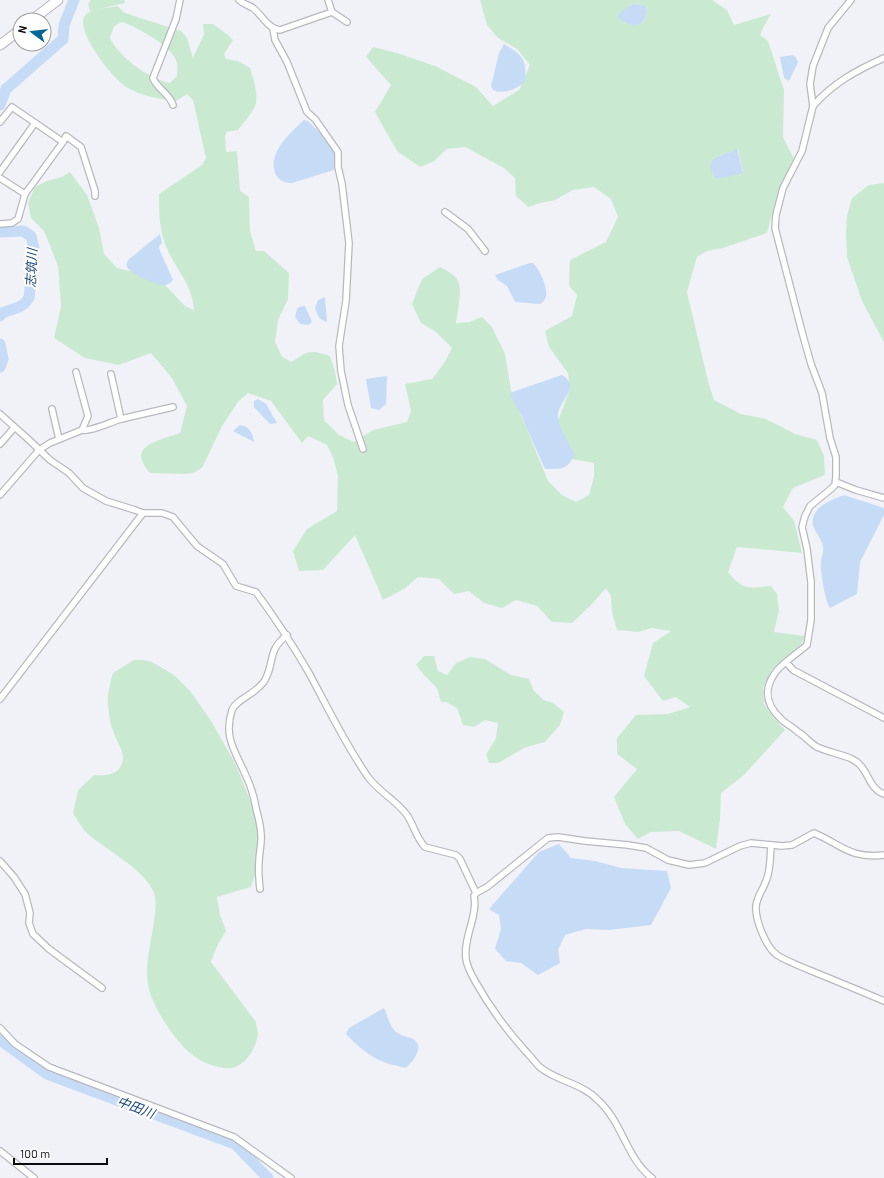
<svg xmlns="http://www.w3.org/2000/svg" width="884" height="1178" font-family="Barlow,'Noto Sans JP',sans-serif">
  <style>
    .green { fill: #c9ead1; fill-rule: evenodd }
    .water { fill: #c6dbf6 }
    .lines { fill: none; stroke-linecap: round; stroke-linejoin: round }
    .river { stroke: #c6dbf6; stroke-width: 11 }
    .street-casing { stroke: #b8b9be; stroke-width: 8 }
    .primary-casing { stroke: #b8b9be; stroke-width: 11 }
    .street { stroke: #fff; stroke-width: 5.5 }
    .primary { stroke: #fff; stroke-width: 9 }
    .labels { text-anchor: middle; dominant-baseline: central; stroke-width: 4; stroke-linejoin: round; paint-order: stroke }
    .water-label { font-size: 13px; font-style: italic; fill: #174479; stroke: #fff }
  </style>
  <rect width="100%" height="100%" fill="#f1f2f8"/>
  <g class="green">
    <polygon points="91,0 124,0 125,3 90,11 88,4"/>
    <path d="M480,0H712L727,10L734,25L771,14L764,26L760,35L768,41L784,90L783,137L794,159L779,189L767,233L723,248L707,251L697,257L687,292L708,381L714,400L741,414L766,419L795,434L817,440L824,456L825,475L793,488L783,507L794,521L802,553L737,547L728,572C744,591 748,588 771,586L777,594L779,611L774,632L805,636L801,645L772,669L763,688L764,704L773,717L785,730L744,775L721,793L720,820L716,849L679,831L651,832L638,839L625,824L614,797L637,769L617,754V738L636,715L668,714L690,707L676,697L663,701L644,676L653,643L671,631L652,628L638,632L617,630L612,612L611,596L606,588L591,605L572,623L552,622L537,606L516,600L502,608L484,603L469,591L454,594L439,579L418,577L404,589L383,600L355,535L323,570L299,571L293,551L307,529L337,511L338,476L333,457L327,445L308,436L302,443L271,401L248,393L238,402L222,426L202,468L193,473L185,474L150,473C125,445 159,441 180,433L187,406L172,378L151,353L119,365L85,358L54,338L61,306L58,266L44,231L31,218L28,203L35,187L47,181L62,177L70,172L87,195L99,228L104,254L117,268L142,274L166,286L185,306L194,310C192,283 175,269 166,246C159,228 159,213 159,194L202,165L206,158L193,100L187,94L176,101C160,99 140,96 126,87C113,79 70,26 87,13C92,9 109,8 117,6L125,13L181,31L187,38L193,58L204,34L203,24H213L228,35L233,40L224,54L226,59L238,61L250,68C253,78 258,92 256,103C253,113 244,122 238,130L227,132L225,136L226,152L237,151L240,191L249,197L250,231L256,251H264L289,273L288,299L278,320L275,342L282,357L292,362C308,350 310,350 330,356L335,371L337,384L323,400L324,420L339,435L354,442L373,430L407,422L411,411L405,384L432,379L444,363L452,348L436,332L421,323L412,304L422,279L440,267C447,271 457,275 459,284C462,291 457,315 456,323L469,322L482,317L492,327L505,354L511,390L548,481L562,495L576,502L589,495L594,477V463L571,459L564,444L558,421L570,389L568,373L549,347L545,331L572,316L577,295L569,286L570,260L606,242L618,217L611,199L594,187L573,190L555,200L540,203L528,207L516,196L515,178L504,168L465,147L447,149L433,162L420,167L397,151L375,112L391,85L366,57L373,47L397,53L435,66L476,87L493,106L519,90L530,65L517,49L498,38L487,25ZM639,4L647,7C645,19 646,25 631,25L622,21ZM122,22C138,28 173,46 177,63C178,67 177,72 177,76L170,83C149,79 119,57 110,38L114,26ZM737,149H738L743,172L710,163C716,153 729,157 737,149Z"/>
    <polygon points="884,183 884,342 862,301 847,257 846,233 847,216 852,198 869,185"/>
    <polygon points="424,656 434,656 438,671 447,675 456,663 470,657 485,659 511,675 529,679 534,691 544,700 553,703 564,712 560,725 545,742 526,747 498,763 489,763 486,755 496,738 498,723 485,720 474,727 463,725 457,708 446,702 441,702 437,688 424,675 416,665"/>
    <path d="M134,660H144L152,662L174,675L190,691L210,719L235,763L259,822V863L251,887L217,897L220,915L226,931L218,944L211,962L256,1022C256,1026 258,1030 258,1034C256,1048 246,1065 232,1068C226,1070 205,1064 200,1060C179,1048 160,1018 151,996C142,972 151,945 154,921C155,912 157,902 154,893C146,871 107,850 89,835C82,829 78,821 73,813L78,790L94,775C107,776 122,775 123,757C123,750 115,738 113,731C111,725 109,719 109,713C106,696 109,689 113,673Z"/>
  </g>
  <g class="water">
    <path d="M634,4L645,5C647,8 647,10 646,14C643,31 625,26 617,16L626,8Z"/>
    <path d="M504,44C523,55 527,60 525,82C517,89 503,95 493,90L491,86L499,53Z"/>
    <polygon points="792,55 796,57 798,62 789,81 784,78 780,57"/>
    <path d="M304,120L308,121L324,137L335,153L334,170L292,183C285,183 280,181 276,175C266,154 290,133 304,120Z"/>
    <path d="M737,148L743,173L723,178H715L710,167L711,161C718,154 730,155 737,148Z"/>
    <path d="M160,234L162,243L159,246L160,251L173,280C171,283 166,286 162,285C155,284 130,274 127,267C126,264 127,263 128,260Z"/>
    <path d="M530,263H533C541,271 554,298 540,304L515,302L507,286L498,280L495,275Z"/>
    <polygon points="325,297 327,321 326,322 319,318 315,308 318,300"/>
    <polygon points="305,306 312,322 308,325 300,324 295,317 297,309 299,307"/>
    <path d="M562,375C583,387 557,402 558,416C559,429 569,443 575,454C567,470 563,469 545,469L524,422C522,412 514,405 511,396V393L515,391Z"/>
    <polygon points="387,376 386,404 379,410 371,408 366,379"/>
    <polygon points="258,399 266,404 277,423 270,424 254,407 254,401"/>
    <path d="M240,425C249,426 253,433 254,442L233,431Z"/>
    <path d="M844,495L884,508V515L860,562L857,594L830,608C825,600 820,572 821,562C821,557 824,552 823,547C822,537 810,529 813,518C816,505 834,499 844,495Z"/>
    <polygon points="559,844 571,858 595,861 621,868 667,871 671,888 651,925 609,930 586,929 565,935 558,950 560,963 538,975 521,963 506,961 495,949 501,929 499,915 489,909 539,852"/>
    <path d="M384,1008C388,1015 388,1023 394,1030C399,1036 407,1036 413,1039C426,1046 412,1063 406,1068C401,1068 398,1065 393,1065C375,1061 359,1048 346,1034L349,1028Z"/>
  </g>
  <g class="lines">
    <g class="river">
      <polyline points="0,105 6,89 63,39 64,25 74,0"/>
      <polyline points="0,232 23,231 31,236 34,248 29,298 24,304 19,307 2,313 0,316"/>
      <polyline points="0,344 3,359 0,367"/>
      <polyline points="0,1040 47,1074 235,1144 268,1178"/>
    </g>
    <defs>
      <g id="street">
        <path d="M239,0C243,4 248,5 253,8C263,16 267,28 280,30L332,12"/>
        <polyline points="328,0 332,12 347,22"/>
        <path d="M851,0L828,28L813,66L810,84L813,106L802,151L783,188L776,215L775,228L802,332L811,364L822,393L830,438L836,457V476L835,485L831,489L810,506L805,516L802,527L807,549L811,582V620L807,645C798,653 781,664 775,673C763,690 766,705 781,719C786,724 793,727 798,732C805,736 810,743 817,747C828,752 841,754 852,759C869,767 867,788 884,794"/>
        <polyline points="273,29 275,40 287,62 307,112 315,119 338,152 338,167 342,184 349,243 346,301 339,346 341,371 348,405 363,449"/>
        <path d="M173,105C169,93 157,89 153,78L176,19L180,0"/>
        <path d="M813,106C833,83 857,70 884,58"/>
        <polyline points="0,122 12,107 63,142 25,194 18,219 12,223 0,224"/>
        <polyline points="63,142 66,136 81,147 95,191 95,196"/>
        <polyline points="0,172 35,123"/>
        <polyline points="0,178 25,194"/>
        <polyline points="445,212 468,229 485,251"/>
        <polyline points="52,409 59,439"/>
        <path d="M0,414L28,439L50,460L69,473L83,488L106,501L135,510L143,513H162L173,517L197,546L223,564L236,586L256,592C275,618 293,645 309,673C328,708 345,744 368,777C379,792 396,800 407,815C414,825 416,838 425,847L456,855L460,859L476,893"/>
        <polyline points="121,419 173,407"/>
        <path d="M82,430C90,432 111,422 121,419L111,374"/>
        <polyline points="0,444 14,428"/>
        <polyline points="836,482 856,490 884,498"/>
        <polyline points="0,495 39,450 50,443 82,430 88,416 76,372"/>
        <polyline points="786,662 793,670 884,718"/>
        <polyline points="0,699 143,513"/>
        <path d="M771,845C770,857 771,870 766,881C763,890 757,896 756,906C755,920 766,947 777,955C788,962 807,969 819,974C841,983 863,992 884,1001"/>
        <polyline points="0,861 14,877 25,894 30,913 29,923 33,934 49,949 102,988"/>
        <path d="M260,889C259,880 258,871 259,862C259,853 262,843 261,835C261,826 258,816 256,808C254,797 251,786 246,776C236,752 223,738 232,710C236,699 257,694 265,680C275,661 267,651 287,635"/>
        <polyline points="0,1028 15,1044 49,1067 234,1137 291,1178"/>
        <polyline points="0,1151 34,1178"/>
        <path d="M652,1178C627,1159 623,1124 599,1101C582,1083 559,1082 541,1068C537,1065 533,1059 529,1055C508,1032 490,1008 475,981C471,974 467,967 466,959C463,937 478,917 474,896L476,893L487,887L548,838L558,837L585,841L628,845L646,848L668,860L689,865L705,863L740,846L751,843L782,846L792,845L814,833C842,845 850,859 884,855"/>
      </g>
      <g id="primary">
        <polyline points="32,20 58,0"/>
        <polyline points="0,45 20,30"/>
      </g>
    </defs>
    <use href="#street" class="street-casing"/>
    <use href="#primary" class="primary-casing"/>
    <use href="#street" class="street"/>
    <use href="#primary" class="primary"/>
  </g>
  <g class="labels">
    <g class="water-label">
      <text transform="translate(31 268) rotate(-87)">志筑川</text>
      <text transform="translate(136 1107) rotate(21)">中田川</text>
    </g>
  </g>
  <g transform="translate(32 32) rotate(285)"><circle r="19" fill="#ffffff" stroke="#9d9e9e"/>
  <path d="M0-3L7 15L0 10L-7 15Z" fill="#006795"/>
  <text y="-6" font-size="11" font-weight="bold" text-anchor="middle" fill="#0b0c0d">N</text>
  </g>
  <path d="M14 1158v6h93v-6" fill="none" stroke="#0b0c0d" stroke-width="2"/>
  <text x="20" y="1158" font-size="12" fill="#0b0c0d" stroke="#ffffff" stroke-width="3" paint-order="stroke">100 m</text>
</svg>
